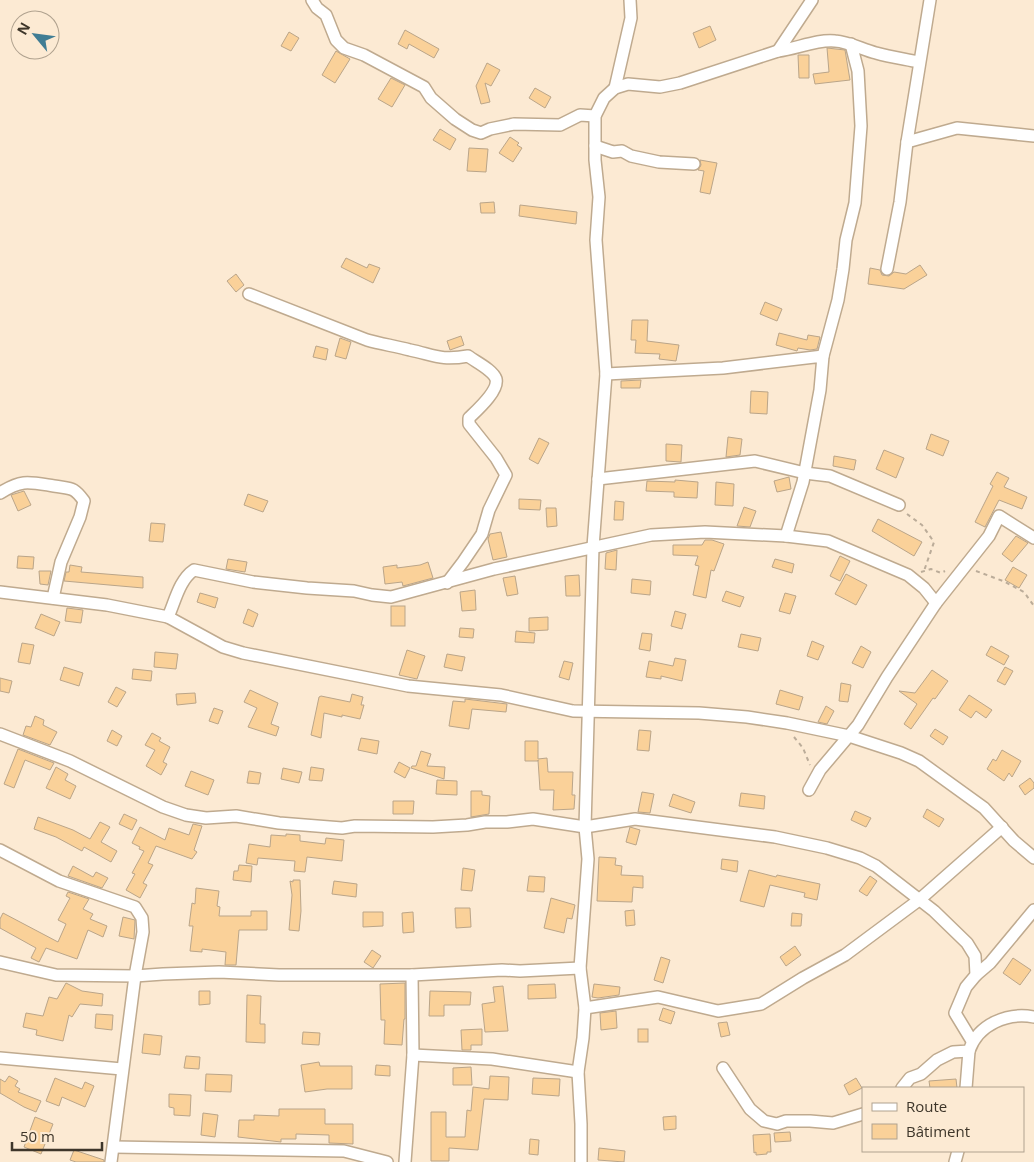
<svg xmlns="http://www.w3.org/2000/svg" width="1034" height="1162" font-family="'Open Sans',sans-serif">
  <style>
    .building { fill: #fad199; stroke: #baa589 }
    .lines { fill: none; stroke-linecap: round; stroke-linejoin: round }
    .minor-casing { stroke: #bfaa8f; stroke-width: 14 }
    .path { stroke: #bbac99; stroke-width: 2; stroke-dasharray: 4 4; stroke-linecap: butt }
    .minor { stroke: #fff; stroke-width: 11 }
  </style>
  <rect width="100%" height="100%" fill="#fcead3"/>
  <g class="building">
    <polygon points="710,26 716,40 699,48 693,33"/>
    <polygon points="405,30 439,49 434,58 409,44 407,49 398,44"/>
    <polygon points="289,32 299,38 291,51 281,46"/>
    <polygon points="827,48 845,50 850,80 815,84 813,74 829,72"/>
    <polygon points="336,51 350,59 335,83 322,75"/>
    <polygon points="798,55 809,55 809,78 799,78"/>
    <polygon points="487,63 500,70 491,86 485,83 490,102 481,104 476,86"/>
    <polygon points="391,78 405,85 392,107 378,99"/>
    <polygon points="535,88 551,97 545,108 529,98"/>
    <polygon points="440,129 456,139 450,150 433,140"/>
    <polygon points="510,137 519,143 517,145 522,148 513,162 499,153"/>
    <polygon points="469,148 488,149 486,172 467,171"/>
    <polygon points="700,160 717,163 710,194 700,192 704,171 698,170 701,165"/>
    <polygon points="494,202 495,213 481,213 480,203"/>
    <polygon points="520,205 577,212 576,224 519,216"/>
    <polygon points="346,258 367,268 369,264 380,268 373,283 341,267"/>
    <polygon points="920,265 927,275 904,289 868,284 870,268 880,270 882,275 889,276 894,272 906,274"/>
    <polygon points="236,274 244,285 236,292 227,281"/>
    <polygon points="765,302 782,309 777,321 760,314"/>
    <polygon points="632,320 648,320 647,341 679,345 676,361 659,359 660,354 635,353 636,340 631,340"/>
    <polygon points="779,333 807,340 808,335 820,337 817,349 810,350 798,348 797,351 776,345"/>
    <polygon points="461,336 464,345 450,350 447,341"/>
    <polygon points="340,338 351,342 346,359 335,356"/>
    <polygon points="316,346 328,349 326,360 313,357"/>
    <polygon points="641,380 640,388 621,388 621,381"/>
    <polygon points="751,391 768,392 767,414 750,413"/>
    <polygon points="931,434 949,441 943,456 926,449"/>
    <polygon points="728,437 742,439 740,455 726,457"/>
    <polygon points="539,438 549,443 538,464 529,459"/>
    <polygon points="666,444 682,445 681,462 666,461"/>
    <polygon points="884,450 904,458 896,478 876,469"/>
    <polygon points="834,456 856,460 854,470 833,466"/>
    <polygon points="997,472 1009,478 1004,487 1027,497 1022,509 999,500 985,527 975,522 993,486 990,484"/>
    <polygon points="789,477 791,489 777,492 774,481"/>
    <polygon points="675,480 698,482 697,498 674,497 674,492 646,491 647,481 675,482"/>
    <polygon points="716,482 734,484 733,506 715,505"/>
    <polygon points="24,491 31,505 18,511 11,495"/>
    <polygon points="248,494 268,501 263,512 244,505"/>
    <polygon points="519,499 541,500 540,510 519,509"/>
    <polygon points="615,501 624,502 623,520 614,520"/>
    <polygon points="744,507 756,511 750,527 737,526"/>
    <polygon points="546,508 556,508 557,526 547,527"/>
    <polygon points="878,519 922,542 914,556 872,531"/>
    <polygon points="151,523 165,524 163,542 149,541"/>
    <polygon points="501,532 507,557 493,560 488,539 490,534"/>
    <polygon points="1016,536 1028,543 1012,562 1002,554"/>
    <polygon points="705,540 712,540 724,544 714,571 711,570 706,598 693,595 699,566 695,565 698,556 673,555 673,545 702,545"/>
    <polygon points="617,550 616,570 605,569 606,553"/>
    <polygon points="18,556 34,557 33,569 17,568"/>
    <polygon points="840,556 850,561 840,581 830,576"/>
    <polygon points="228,559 247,562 245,572 226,569"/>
    <polygon points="775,559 794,564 792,573 772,567"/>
    <polygon points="428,562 433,578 403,586 402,582 385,584 383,567 397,565 397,568 420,565"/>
    <polygon points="70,565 82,567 81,572 143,577 143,588 64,581 66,572 69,572"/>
    <polygon points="1013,567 1027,575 1019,588 1005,580"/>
    <polygon points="39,571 51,571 48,585 40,584"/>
    <polygon points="846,574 867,585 856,605 835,594"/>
    <polygon points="579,575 580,596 566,596 565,576"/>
    <polygon points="515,576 518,594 507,596 503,578"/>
    <polygon points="632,579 651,581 650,595 631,593"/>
    <polygon points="475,590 476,610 462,611 460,592"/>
    <polygon points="726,591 744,597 740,607 722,601"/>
    <polygon points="200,593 218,598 215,608 197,602"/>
    <polygon points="785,593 796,596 790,614 779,611"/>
    <rect x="391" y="606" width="14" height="20"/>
    <polygon points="67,608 83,610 81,623 65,621"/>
    <polygon points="248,609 258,614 253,627 243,623"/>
    <polygon points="675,611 686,614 682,629 671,626"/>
    <polygon points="41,614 60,622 54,636 35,628"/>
    <polygon points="548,617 548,630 529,631 529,618"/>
    <polygon points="460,628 474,629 473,638 459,637"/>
    <polygon points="516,631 535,633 534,643 515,642"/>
    <polygon points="642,633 652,634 650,651 639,649"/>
    <polygon points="741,634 761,638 758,651 738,647"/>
    <polygon points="812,641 824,646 818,660 807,656"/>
    <polygon points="22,643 34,645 30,664 18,662"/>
    <polygon points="861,646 871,652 863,668 852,663"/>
    <polygon points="991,646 1009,656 1004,665 986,655"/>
    <polygon points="407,650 425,656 417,679 399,675"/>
    <polygon points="155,652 178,654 176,669 154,667"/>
    <polygon points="447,654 465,657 462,671 444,667"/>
    <polygon points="675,658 686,660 682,681 661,676 661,679 646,677 649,661 673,666"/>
    <polygon points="564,661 573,663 569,680 559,677"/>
    <polygon points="64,667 83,673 79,686 60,680"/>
    <polygon points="1005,667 1013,671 1005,685 997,681"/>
    <polygon points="133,669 152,671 151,681 132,679"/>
    <polygon points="932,670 948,681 935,699 933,698 911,729 904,724 917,704 899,691 915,693"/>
    <polygon points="0,678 12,681 9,693 0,691"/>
    <polygon points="841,683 851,685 848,702 839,701"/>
    <polygon points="116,687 126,692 117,707 108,702"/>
    <polygon points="250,690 278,703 271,724 279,727 276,736 248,727 257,708 244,702"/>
    <polygon points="780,690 803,697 799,710 776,704"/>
    <polygon points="195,693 196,703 177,705 176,694"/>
    <polygon points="352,694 363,697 361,705 364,705 360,719 342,715 342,717 324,713 321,738 311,735 319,697 321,696 350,702"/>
    <polygon points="969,695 992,710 986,718 976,711 971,718 959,710"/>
    <polygon points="465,699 507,704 506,712 472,709 469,729 449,726 453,701 465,702"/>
    <polygon points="826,706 834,711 827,724 818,722"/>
    <polygon points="214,708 223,711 218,724 209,721"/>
    <polygon points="35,716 44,720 43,725 57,732 50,745 23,735 26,726 31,727"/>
    <polygon points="935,729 948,737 943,745 930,736"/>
    <polygon points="112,730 122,736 117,746 107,741"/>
    <polygon points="639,730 651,731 649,751 637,750"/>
    <polygon points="152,733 161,738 159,741 170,747 163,762 167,764 161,775 146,766 155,750 145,745"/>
    <polygon points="361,738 379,741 377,754 358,750"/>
    <polygon points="525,741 538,741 538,759 547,758 548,772 573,772 572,795 575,795 574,809 553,810 554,790 540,790 538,760 538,761 525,761"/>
    <polygon points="18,749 54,763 50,770 25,760 14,788 4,784"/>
    <polygon points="1002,750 1021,761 1012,777 1009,773 1004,781 987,769 993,759 996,761"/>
    <polygon points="421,751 431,754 427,766 445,767 444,779 411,768 412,766 416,766"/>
    <polygon points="399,762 410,768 405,778 394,772"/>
    <polygon points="56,767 68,774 65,780 76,786 70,799 46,788"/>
    <polygon points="311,767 324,769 322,781 309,780"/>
    <polygon points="283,768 302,772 299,783 281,779"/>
    <polygon points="191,771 214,780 208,795 185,786"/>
    <polygon points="249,771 261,773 259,784 247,783"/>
    <polygon points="1030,778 1034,783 1034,788 1025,795 1019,786"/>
    <polygon points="437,780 457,781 457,795 436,794"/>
    <polygon points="471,791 482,791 482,795 490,796 489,814 471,817"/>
    <polygon points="642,792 654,794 650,813 638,812"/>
    <polygon points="741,793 765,796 764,809 739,806"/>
    <polygon points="673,794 695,802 691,813 669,806"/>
    <polygon points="393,801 414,801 413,814 393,814"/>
    <polygon points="927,809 944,819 939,827 923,817"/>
    <polygon points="855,811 871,818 866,827 851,820"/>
    <polygon points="124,814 137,820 132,830 119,824"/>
    <polygon points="38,817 73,830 90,839 100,822 110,827 101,842 117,851 111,862 84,847 82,851 56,837 34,829"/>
    <polygon points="193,824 202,826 194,850 197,852 192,859 156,846 148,863 153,865 143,883 147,885 140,898 126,890 135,874 132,873 144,851 139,849 140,847 132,843 140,827 165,840 169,828 189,835"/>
    <polygon points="630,827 640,830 636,845 626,842"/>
    <polygon points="286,834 300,835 300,841 325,844 326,838 344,840 342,861 307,857 305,872 294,871 295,861 258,858 257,865 246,863 249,844 270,847 271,835 286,836"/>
    <polygon points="599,857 616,858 615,865 622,866 621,875 643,876 643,888 633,887 632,902 597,901"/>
    <polygon points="722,859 738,861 737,872 721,869"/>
    <polygon points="239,865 252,866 251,882 233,880 234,871 238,871"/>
    <polygon points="73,866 93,877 96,872 108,878 102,888 68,876"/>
    <polygon points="463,868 475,870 472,891 461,890"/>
    <polygon points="749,870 776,877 777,875 820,884 817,900 804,897 805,893 770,885 764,907 740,901"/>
    <polygon points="529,876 545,877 544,892 527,891"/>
    <polygon points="870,876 877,881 867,896 859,891"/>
    <polygon points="293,880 300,880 301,911 299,931 289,930 292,895 290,881 293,882"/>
    <polygon points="334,881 357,884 356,897 332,894"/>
    <polygon points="196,888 219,891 217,906 220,907 219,916 251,916 251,911 267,911 267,930 239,930 236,965 225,965 226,952 202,949 202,952 190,951 193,926 189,926 192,903 195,904"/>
    <polygon points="68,892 89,899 83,909 93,914 90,919 107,926 103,937 88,930 77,959 46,948 39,962 31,958 36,948 0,928 0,919 3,913 58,942 66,924 58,920 70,898 66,896"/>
    <polygon points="551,898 575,905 572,919 567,918 564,933 544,928"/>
    <polygon points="455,908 470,908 471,927 456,928"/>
    <polygon points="634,910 635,925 626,926 625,911"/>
    <polygon points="363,912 383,912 383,926 363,927"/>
    <polygon points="413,912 414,932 403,933 402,913"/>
    <polygon points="792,913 802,914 801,926 791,926"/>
    <polygon points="123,917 135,920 134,939 119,936"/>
    <polygon points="795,946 801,955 786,966 780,957"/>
    <polygon points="372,950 381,956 373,968 364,962"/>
    <polygon points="661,957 670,960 663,983 654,980"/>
    <polygon points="1013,958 1031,970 1020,985 1003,973"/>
    <polygon points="66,983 82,991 103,994 102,1006 80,1004 72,1017 69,1015 63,1041 36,1035 37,1030 23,1027 26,1013 43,1016 49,997 57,999"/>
    <polygon points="405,983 405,1019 404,1019 402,1045 384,1044 385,1020 381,1020 380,984"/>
    <polygon points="555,984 556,998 528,999 528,985"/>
    <polygon points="594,984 620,987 619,995 598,998 592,997"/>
    <polygon points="503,986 508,1031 485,1032 482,1004 495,1002 493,987"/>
    <polygon points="199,991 210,991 210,1004 199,1005"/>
    <polygon points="430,991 471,992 470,1005 444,1005 444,1016 429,1016"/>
    <polygon points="247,995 261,996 260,1024 265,1024 265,1043 246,1042"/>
    <polygon points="663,1008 675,1012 671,1024 659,1020"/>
    <polygon points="616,1011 617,1028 601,1030 600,1013"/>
    <polygon points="96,1014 113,1015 112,1030 95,1028"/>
    <polygon points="727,1022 730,1035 721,1037 718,1023"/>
    <polygon points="482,1029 482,1045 471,1045 471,1050 462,1050 461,1030"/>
    <rect x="638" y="1029" width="10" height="13"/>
    <polygon points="303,1032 320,1033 319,1045 302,1044"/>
    <polygon points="144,1034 162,1036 160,1055 142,1053"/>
    <polygon points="186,1056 200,1057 199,1069 184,1068"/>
    <polygon points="319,1062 320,1066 352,1066 352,1089 327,1089 305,1092 301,1065"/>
    <polygon points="376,1065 390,1066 390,1076 375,1075"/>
    <polygon points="471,1067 472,1085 453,1085 453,1068"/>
    <polygon points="206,1074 232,1075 231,1092 205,1091"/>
    <polygon points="9,1076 18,1081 15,1086 20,1089 18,1092 41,1101 36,1112 24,1107 0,1093 0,1079 5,1082"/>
    <polygon points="490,1076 509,1077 508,1100 484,1099 478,1150 449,1148 449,1161 431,1161 431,1112 446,1112 446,1137 465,1137 467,1110 471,1111 473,1087 489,1089"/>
    <polygon points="55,1078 82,1089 85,1082 94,1086 85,1107 62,1097 59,1106 46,1101"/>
    <polygon points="533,1078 560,1079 559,1096 532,1094"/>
    <polygon points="856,1078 862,1088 849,1095 844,1085"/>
    <polygon points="956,1079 957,1088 930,1088 929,1081"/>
    <polygon points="169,1094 191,1095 190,1116 174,1115 174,1108 169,1107"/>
    <polygon points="279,1109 325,1109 325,1124 353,1124 353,1144 329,1143 329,1135 296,1134 296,1139 281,1139 281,1142 238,1137 239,1120 254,1120 254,1115 279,1116"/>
    <polygon points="203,1113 218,1115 215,1137 201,1135"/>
    <polygon points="676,1116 676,1129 664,1130 663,1117"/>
    <polygon points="35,1117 53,1124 41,1154 24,1147"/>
    <polygon points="790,1132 791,1141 775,1142 774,1133"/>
    <polygon points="770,1134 771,1152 767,1152 767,1154 756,1155 756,1152 754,1153 753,1135"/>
    <polygon points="530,1139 539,1140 538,1155 529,1154"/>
    <polygon points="599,1148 625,1151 624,1162 598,1160"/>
    <polygon points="74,1150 104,1160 104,1162 76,1162 70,1160"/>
  </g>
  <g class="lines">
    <defs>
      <g id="minor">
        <polyline points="312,0 317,8 326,15 336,40 344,48 364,55 424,87 431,98 455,119 472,130 481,133 490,129 514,124 560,125 580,115 595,116"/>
        <polyline points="778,51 812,0"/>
        <polyline points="615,88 631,18 630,0"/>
        <polyline points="907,142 957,128 1034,136"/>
        <polyline points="595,146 613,152 622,151 631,156 659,162 694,164"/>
        <polyline points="887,269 900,202 907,142 930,0"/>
        <path d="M249,294L367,340C381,344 395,346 410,350C434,355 441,361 468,356C476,362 493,370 496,379C499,391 476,411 469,418V424L496,458L506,475L489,510L482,534L463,562L447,583"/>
        <polyline points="823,356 838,300 843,269 846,240 855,203 861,126 858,71 851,44"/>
        <polyline points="606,374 723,368 823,356 820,390 803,482 786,536"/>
        <polyline points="598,479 755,461 805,473 830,476 899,505"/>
        <path d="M0,493C22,479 29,482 54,486C71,489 73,486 84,501L80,517L61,562L53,598"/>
        <path d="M0,592L107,605L168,617C175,602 179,580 194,570L253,582L307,588L354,591L372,595L391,597L494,569L651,535L705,532L786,536L828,541L908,575L924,588L936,603"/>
        <polyline points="168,617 223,647 243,653 408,686 501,695 573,711 699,713 747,717 787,723 849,736 901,753 919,761 984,808 1014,841 1034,858"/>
        <polyline points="0,734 70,761 163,807 186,815 206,818 236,816 279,823 342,828 355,826 433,827 467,825 485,822 507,822 533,819 585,827 635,819 775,837 827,848 860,858 876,866 934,911 967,943 975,956 976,975 966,987 955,1013 972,1041"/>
        <polyline points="809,790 820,770 858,725 887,677 936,603 989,536 999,516 1034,538"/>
        <polyline points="0,850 59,881 135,907 142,918 143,932 135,976 111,1162"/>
        <polyline points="0,962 56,975 135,976 163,974 219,972 279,975 412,975 502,970 520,971 580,968"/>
        <polyline points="976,975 990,963 1034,910"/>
        <polyline points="585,1008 658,997 718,1011 761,1004 803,978 845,955 919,900 1002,827"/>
        <polyline points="413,1055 492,1059 578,1072"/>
        <polyline points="0,1058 122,1069"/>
        <polyline points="723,1068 750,1109 764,1121 777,1124 786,1121 810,1121 833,1123 863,1114"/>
        <path d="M902,1088L910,1078L921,1074L937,1060L953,1052L969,1051C978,1024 1008,1012 1034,1017"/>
        <polyline points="966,1088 969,1051"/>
        <polyline points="114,1147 344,1151 387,1162"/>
        <polyline points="405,1162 413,1055 412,975"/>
        <path d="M581,1162V1124L578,1072L583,1038L585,1008L580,968L588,859L585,827L593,547L606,374L596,240L599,197L595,160V116L604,98L615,88L628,84L660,87L680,83L778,51C796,49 817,39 835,41C850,42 863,50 876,53C890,57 905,59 919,62"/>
        <polyline points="955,1162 958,1151"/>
      </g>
    </defs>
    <use href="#minor" class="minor-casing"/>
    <g class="path">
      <polyline points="907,514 922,525 934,542 924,571"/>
      <polyline points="976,571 1003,581 1024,592 1034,606"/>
      <polyline points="921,572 931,569 941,573 945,571"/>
      <polyline points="794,737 803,748 810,765"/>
    </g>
    <use href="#minor" class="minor"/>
  </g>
  <rect x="862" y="1087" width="162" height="65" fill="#fcead3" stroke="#b0a28f"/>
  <rect x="872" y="1103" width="25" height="8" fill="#ffffff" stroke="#b0a28f"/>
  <text x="906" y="1112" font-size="15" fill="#3e362a">Route</text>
  <rect x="872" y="1124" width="25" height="15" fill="#fad199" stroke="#b0a28f"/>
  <text x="906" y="1137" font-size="15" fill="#3e362a">Bâtiment</text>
  <g transform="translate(35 35) rotate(299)"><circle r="24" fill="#fcead3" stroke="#b0a28f"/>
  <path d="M0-4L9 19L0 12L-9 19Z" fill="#407d94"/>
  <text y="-8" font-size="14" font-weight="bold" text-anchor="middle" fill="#3e362a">N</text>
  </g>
  <path d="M12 1142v8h90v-8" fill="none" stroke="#3e362a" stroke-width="2.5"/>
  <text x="20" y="1142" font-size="15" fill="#3e362a" stroke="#fcead3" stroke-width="4" paint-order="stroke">50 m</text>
</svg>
